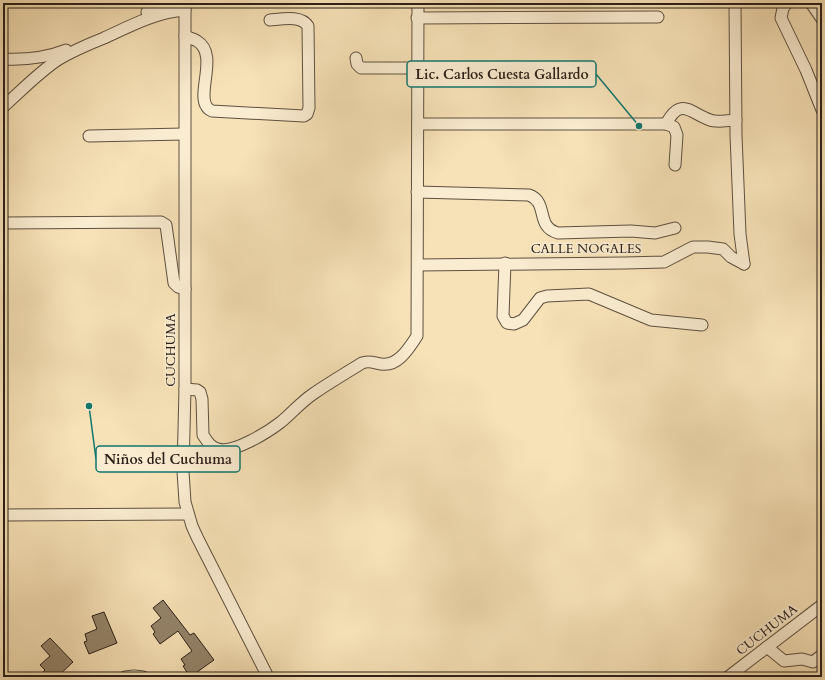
<svg xmlns="http://www.w3.org/2000/svg" width="825" height="680" font-family="Cardo,serif">
  <style>
    .building { fill: #95856b; stroke: #2b2019 }
    .lines { fill: none; stroke-linecap: round; stroke-linejoin: round }
    .minor-casing { stroke: #5e5040; stroke-width: 13 }
    .minor { stroke: #faecd0; stroke-width: 11 }
    .labels { text-anchor: middle; dominant-baseline: central; stroke-width: 3.5; stroke-linejoin: round; paint-order: stroke }
    .street-label { font-size: 13px; fill: #2b2019; stroke: #faecd0 }
    .leader { fill: none; stroke: #0f766e; stroke-width: 1.5 }
    .callout-dot { fill: #0f766e; stroke: #faecd0; stroke-width: 1.5 }
    .callout { fill: #faecd0; stroke: #0f766e; stroke-width: 1.5 }
    .callout-label { font-size: 14px; text-anchor: middle; font-weight: bold; fill: #2b2019 }
  </style>
  <rect width="100%" height="100%" fill="#f7e2b7"/>
  <filter id="stains"><feTurbulence type="fractalNoise" baseFrequency=".005" numOctaves="4"/><feColorMatrix values="0 0 0 0 .2 0 0 0 0 .09 0 0 0 0 .02 0 0 0 .5 -.17"/></filter>
  <radialGradient id="worn" r=".72"><stop offset=".6" stop-color="#630" stop-opacity="0"/><stop offset="1" stop-color="#630" stop-opacity=".3"/></radialGradient>
  <g class="building">
    <polygon points="163,600 190,635 194,633 214,660 190,677 183,666 185,665 181,659 192,651 178,631 160,644 153,634 155,632 151,626 161,618 153,608"/>
    <polygon points="104,612 117,643 89,654 84,642 87,641 85,634 97,629 92,616"/>
    <polygon points="50,638 73,662 57,677 47,677 43,672 45,670 40,665 50,656 41,646"/>
  </g>
  <g class="lines">
    <defs>
      <g id="minor">
        <polyline points="185,3 185,389 183,471 185,502 192,526 197,537 268,677"/>
        <polyline points="735,3 736,135 740,234 744,264"/>
        <polyline points="787,3 783,8 781,18 806,70 822,110"/>
        <polyline points="811,3 822,19"/>
        <polyline points="147,12 167,3"/>
        <polyline points="417,18 658,17"/>
        <path d="M185,36C189,38 194,39 197,41C219,54 196,94 207,107C208,109 210,110 212,111L304,116L307,114L309,108L308,26C301,15 282,19 270,20"/>
        <polyline points="356,58 357,64 361,68 418,68"/>
        <path d="M3,59C25,60 46,58 66,50"/>
        <path d="M3,107C21,91 39,72 59,59C73,51 89,44 104,38C130,26 156,12 185,10"/>
        <polyline points="418,124 666,124 674,127 677,135 675,165"/>
        <path d="M666,124C681,96 690,113 710,120C717,123 728,120 736,120"/>
        <polyline points="89,136 184,134"/>
        <path d="M417,192L529,195C549,202 535,227 558,233L631,231L655,233L675,228"/>
        <polyline points="3,223 161,222 166,225 174,283 178,287 185,289"/>
        <polyline points="505,263 503,316 507,323 514,324 523,320 540,298 547,296 589,294 651,320 702,325"/>
        <polyline points="418,265 625,263 664,262 693,247 708,247 723,249 731,257 744,264"/>
        <path d="M185,389L197,390L200,392L202,399L203,435C207,441 210,447 218,449C233,454 268,432 281,422C292,413 301,402 313,394C329,383 346,373 362,363C369,360 374,363 381,364C398,367 409,348 417,336L418,3"/>
        <polyline points="3,515 188,514"/>
        <polyline points="767,647 784,661 802,659 813,662 822,655"/>
        <polyline points="125,677 134,676 143,677"/>
        <polyline points="728,677 822,605"/>
      </g>
    </defs>
    <use href="#minor" class="minor-casing"/>
    <use href="#minor" class="minor"/>
  </g>
  <g class="labels">
    <g class="street-label">
      <text x="586" y="249">CALLE NOGALES</text>
      <text transform="translate(171 350) rotate(-90)">CUCHUMA</text>
      <text transform="translate(767 630) rotate(-38)">CUCHUMA</text>
    </g>
  </g>
  <path class="leader" d="M639 126L596 74M89 406L96 459"/>
  <g class="callout-dot">
    <circle cx="639" cy="126" r="4"/>
    <circle cx="89" cy="406" r="4"/>
  </g>
  <g class="callout">
    <rect x="407" y="61" width="189" height="26" rx="4"/>
    <rect x="96" y="446" width="144" height="26" rx="4"/>
  </g>
  <g class="callout-label">
    <text x="502" y="79">Lic. Carlos Cuesta Gallardo</text>
    <text x="168" y="464">Niños del Cuchuma</text>
  </g>
  <rect width="825" height="680" fill="none" stroke="#f7e2b7" stroke-width="16"/>
  <rect x="4" y="4" width="817" height="672" fill="none" stroke="#2b2019" stroke-width="2"/>
  <rect x="8" y="8" width="809" height="664" fill="none" stroke="#2b2019"/>
  <rect width="100%" height="100%" filter="url(#stains)"/>
  <rect width="100%" height="100%" fill="url(#worn)"/>
</svg>
